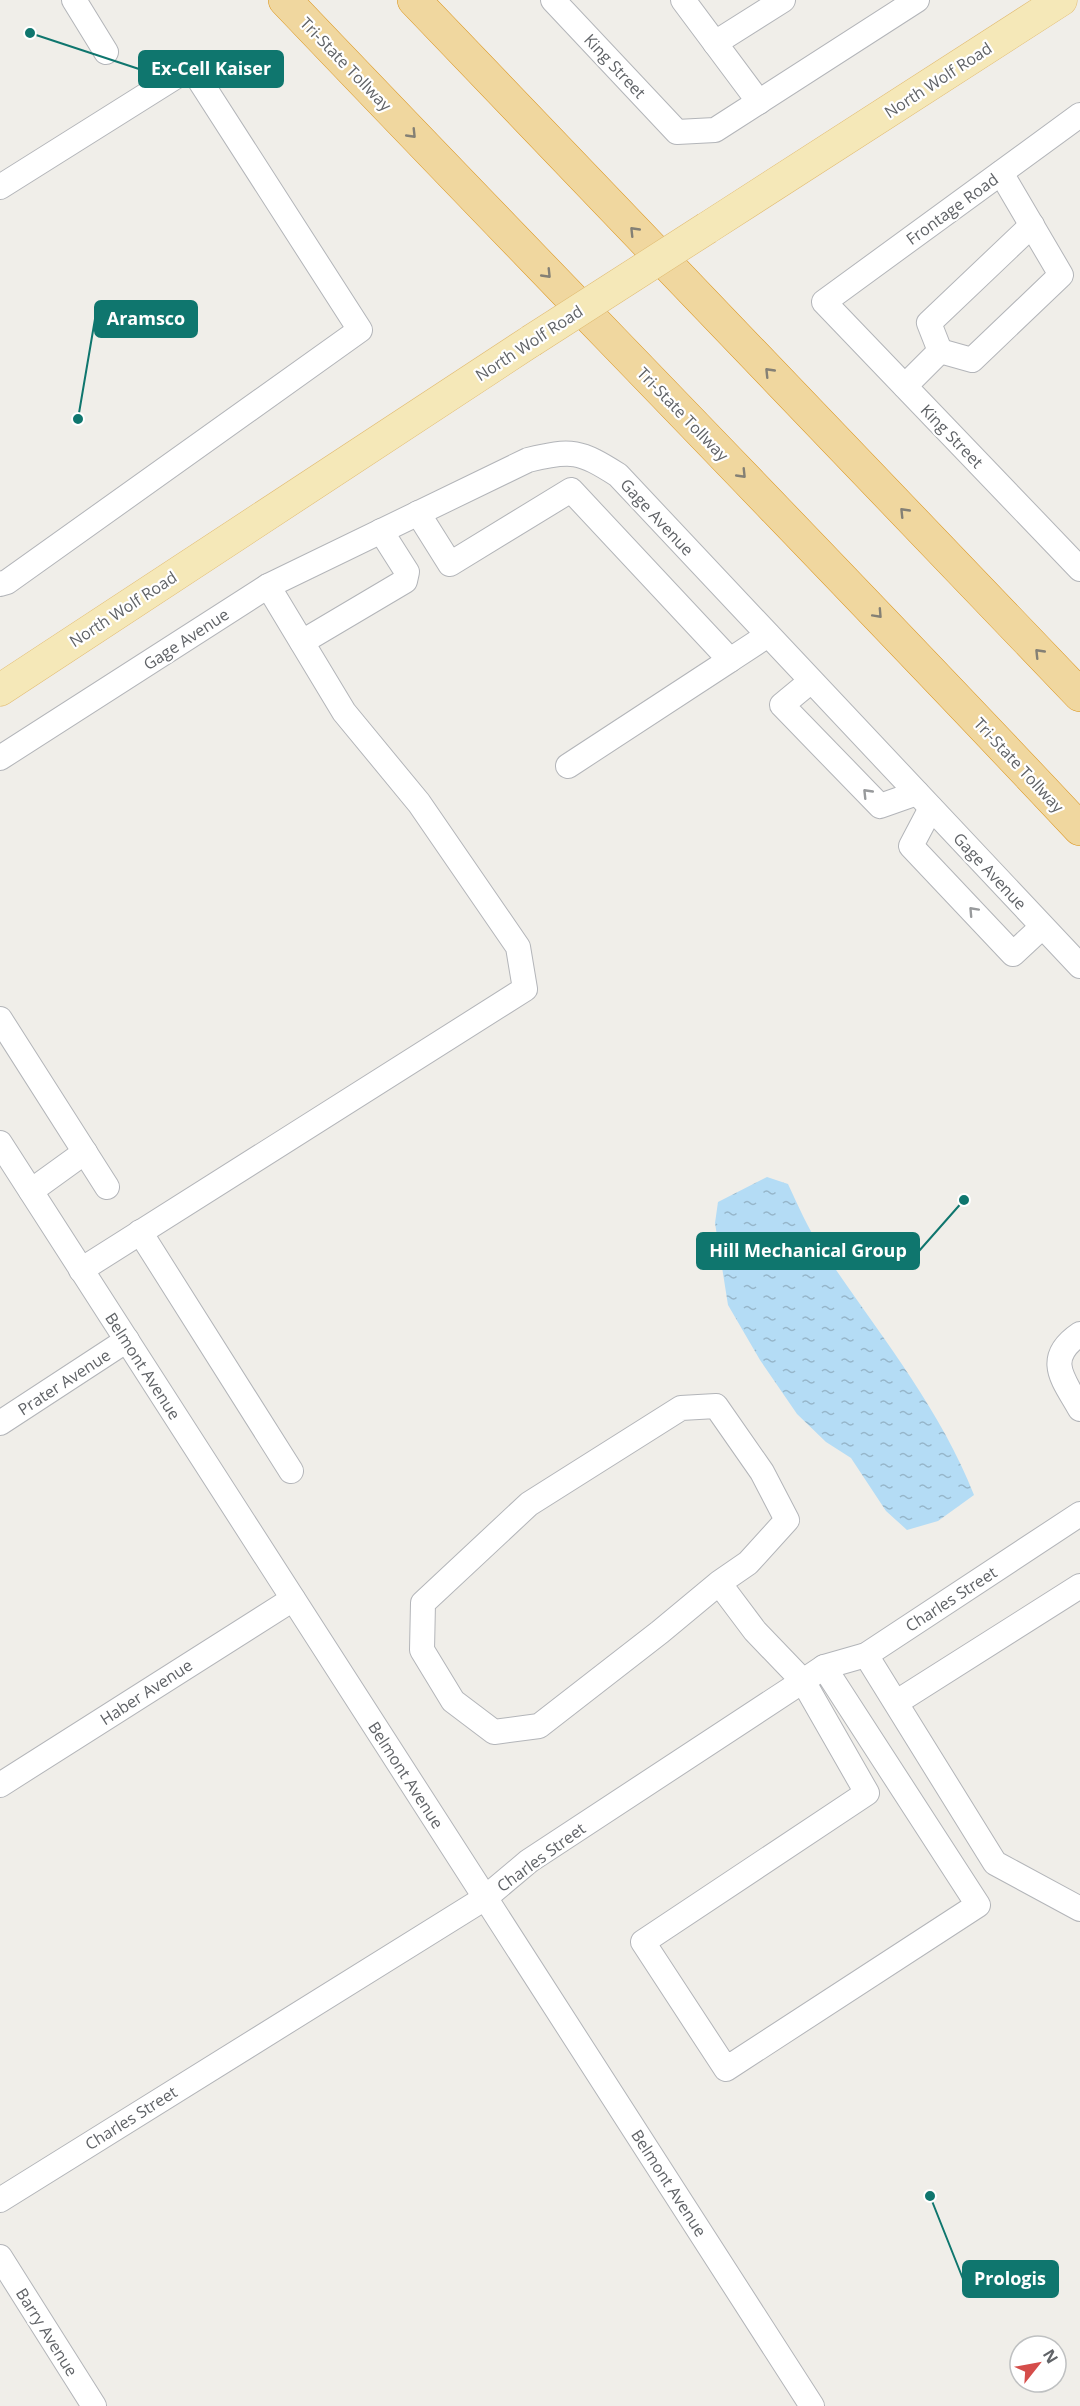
<svg xmlns="http://www.w3.org/2000/svg" width="1080" height="2406" font-family="'Open Sans',sans-serif">
  <style>
    .water { fill: url(#water-ripples) }
    .lines { fill: none; stroke-linecap: round; stroke-linejoin: round }
    .minor-casing { stroke: #b3b5b9; stroke-width: 26 }
    .major-casing { stroke: #e1bb71; stroke-width: 33 }
    .highway-casing { stroke: #db951d; stroke-width: 34 }
    .minor { stroke: #fff; stroke-width: 24 }
    .major { stroke: #f5e8b8; stroke-width: 32 }
    .highway { stroke: #f0d79f; stroke-width: 33 }
    .major-bridge-casing { stroke: #e1bb71; stroke-width: 33; stroke-linecap: butt }
    .major-bridge { stroke: #f5e8b8; stroke-width: 32 }
    .oneway { stroke: #848075 }
    .oneway2 { stroke: #989a9c }
    .labels { text-anchor: middle; dominant-baseline: central; stroke-width: 4.5; stroke-linejoin: round; paint-order: stroke }
    .street-label { font-size: 16px; fill: #606367; stroke: #fff }
    .leader { fill: none; stroke: #0f766e; stroke-width: 2 }
    .callout-dot { fill: #0f766e; stroke: #fff; stroke-width: 2 }
    .callout { fill: #0f766e; stroke: #0f766e; stroke-width: 2 }
    .callout-label { font-size: 18px; text-anchor: middle; font-weight: bold; fill: #fff }
  </style>
  <defs>
    <pattern id="water-ripples" width="26" height="14" patternUnits="userSpaceOnUse" patternTransform="scale(1.5)"><rect width="26" height="14" fill="#b4dcf5"/><path d="M2 4q2-2 4 0t4 0M15 11q2-2 4 0t4 0" fill="none" stroke="#96b6ca"/></pattern>
  </defs>
  <rect width="100%" height="100%" fill="#f0eee9"/>
  <path class="water" d="M767,1177L788,1184C798,1205 807,1227 820,1246C873,1327 938,1403 974,1495L938,1521L907,1530L886,1511L851,1458L826,1442L797,1414L760,1360L728,1305L715,1223L718,1202Z"/>
  <g class="lines">
    <defs>
      <g id="minor">
        <polyline points="74,0 106,52"/>
        <polyline points="553,0 677,132 715,130 917,0"/>
        <polyline points="683,0 759,102"/>
        <polyline points="715,43 783,0"/>
        <polyline points="1080,115 824,302 1080,569"/>
        <polyline points="0,187 191,67 360,330 7,582 0,584"/>
        <polyline points="940,351 972,360 1061,275 1001,173"/>
        <polyline points="940,351 929,323 1032,225"/>
        <polyline points="905,386 940,351"/>
        <polyline points="418,513 450,564 571,490 730,660 768,635"/>
        <polyline points="302,642 405,581 407,572 381,531"/>
        <polyline points="811,681 782,705 880,806 917,793"/>
        <path d="M0,758L268,586L528,460C572,449 580,451 618,475L1080,966"/>
        <polyline points="568,766 730,660"/>
        <polyline points="931,808 911,846 1013,954 1042,927"/>
        <polyline points="0,1019 107,1187"/>
        <polyline points="0,1143 812,2406"/>
        <polyline points="31,1191 85,1152"/>
        <polyline points="140,1232 291,1471"/>
        <polyline points="81,1270 525,989 518,947 419,803 344,712 268,586"/>
        <path d="M1080,1334C1043,1359 1064,1380 1080,1409"/>
        <polyline points="0,1423 127,1340"/>
        <polyline points="719,1583 748,1563 787,1520 762,1472 716,1406 681,1408 529,1504 423,1603 422,1650 453,1701 494,1732 539,1726 660,1632 719,1583 755,1631 803,1681 867,1793 643,1942 726,2069 978,1905 824,1667"/>
        <polyline points="866,1655 995,1863 1080,1909"/>
        <polyline points="897,1702 1080,1586"/>
        <polyline points="0,1785 293,1599"/>
        <polyline points="0,2200 485,1898 529,1861 803,1681 824,1667 866,1655 1080,1514"/>
        <polyline points="0,2257 94,2406"/>
      </g>
      <g id="major">
        <polyline points="707,228 1061,0"/>
        <polyline points="0,690 531,341"/>
      </g>
      <g id="highway">
        <path d="M285,0C549,277 818,550 1080,829"/>
        <polyline points="414,0 1080,695"/>
      </g>
    </defs>
    <use href="#minor" class="minor-casing"/>
    <use href="#major" class="major-casing"/>
    <use href="#highway" class="highway-casing"/>
    <use href="#minor" class="minor"/>
    <use href="#major" class="major"/>
    <use href="#highway" class="highway"/>
    <defs>
      <polyline id="major-bridge" points="531,341 707,228"/>
    </defs>
    <use href="#major-bridge" class="major-bridge-casing"/>
    <use href="#major-bridge" class="major-bridge"/>
  </g>
  <defs><path id="oneway-chevron" d="M-2-3.5L2.5 0L-2 3.5" fill="none" stroke-width="1.6" stroke-linecap="round" stroke-linejoin="round" transform="scale(1.5)"/></defs>
  <g class="oneway">
    <use href="#oneway-chevron" transform="translate(412 134) rotate(46)"/>
    <use href="#oneway-chevron" transform="translate(634 231) rotate(-134)"/>
    <use href="#oneway-chevron" transform="translate(547 274) rotate(46)"/>
    <use href="#oneway-chevron" transform="translate(769 372) rotate(-134)"/>
    <use href="#oneway-chevron" transform="translate(742 474) rotate(46)"/>
    <use href="#oneway-chevron" transform="translate(904 512) rotate(-134)"/>
    <use href="#oneway-chevron" transform="translate(878 614) rotate(47)"/>
    <use href="#oneway-chevron" transform="translate(1039 653) rotate(-134)"/>
  </g>
  <g class="oneway2">
    <use href="#oneway-chevron" transform="translate(867 793) rotate(-134)"/>
    <use href="#oneway-chevron" transform="translate(973 911) rotate(-133)"/>
  </g>
  <g class="labels">
    <g class="street-label">
      <text transform="translate(346 64) rotate(46)">Tri-State Tollway</text>
      <text transform="translate(615 66) rotate(47)">King Street</text>
      <text transform="translate(938 80) rotate(-33)">North Wolf Road</text>
      <text transform="translate(952 209) rotate(-36)">Frontage Road</text>
      <text transform="translate(529 343) rotate(-33)">North Wolf Road</text>
      <text transform="translate(683 414) rotate(46)">Tri-State Tollway</text>
      <text transform="translate(952 436) rotate(46)">King Street</text>
      <text transform="translate(657 517) rotate(47)">Gage Avenue</text>
      <text transform="translate(123 609) rotate(-33)">North Wolf Road</text>
      <text transform="translate(186 639) rotate(-33)">Gage Avenue</text>
      <text transform="translate(1019 765) rotate(47)">Tri-State Tollway</text>
      <text transform="translate(990 871) rotate(47)">Gage Avenue</text>
      <text transform="translate(143 1366) rotate(57)">Belmont Avenue</text>
      <text transform="translate(64 1382) rotate(-33)">Prater Avenue</text>
      <text transform="translate(951 1599) rotate(-33)">Charles Street</text>
      <text transform="translate(146 1692) rotate(-33)">Haber Avenue</text>
      <text transform="translate(406 1775) rotate(57)">Belmont Avenue</text>
      <text transform="translate(541 1857) rotate(-36)">Charles Street</text>
      <text transform="translate(131 2118) rotate(-32)">Charles Street</text>
      <text transform="translate(669 2183) rotate(57)">Belmont Avenue</text>
      <text transform="translate(47 2332) rotate(58)">Barry Avenue</text>
    </g>
  </g>
  <path class="leader" d="M30 33L139 69M78 419L95 319M964 1200L919 1251M930 2196L963 2279"/>
  <g class="callout-dot">
    <circle cx="30" cy="33" r="6"/>
    <circle cx="78" cy="419" r="6"/>
    <circle cx="964" cy="1200" r="6"/>
    <circle cx="930" cy="2196" r="6"/>
  </g>
  <g class="callout">
    <rect x="139" y="51" width="144" height="36" rx="6"/>
    <rect x="95" y="301" width="102" height="36" rx="6"/>
    <rect x="697" y="1233" width="222" height="36" rx="6"/>
    <rect x="963" y="2261" width="95" height="36" rx="6"/>
  </g>
  <g class="callout-label">
    <text x="211" y="75">Ex-Cell Kaiser</text>
    <text x="146" y="325">Aramsco</text>
    <text x="808" y="1257">Hill Mechanical Group</text>
    <text x="1010" y="2285">Prologis</text>
  </g>
  <g transform="translate(1038 2364) rotate(59)"><circle r="28" fill="#ffffff" stroke="#bfc1c2" stroke-width="1.5"/>
  <path d="M0-4.5L10 22L0 15L-10 22Z" fill="#d54d4a"/>
  <text y="-9" font-size="16" font-weight="bold" text-anchor="middle" fill="#606367">N</text>
  </g>
</svg>
